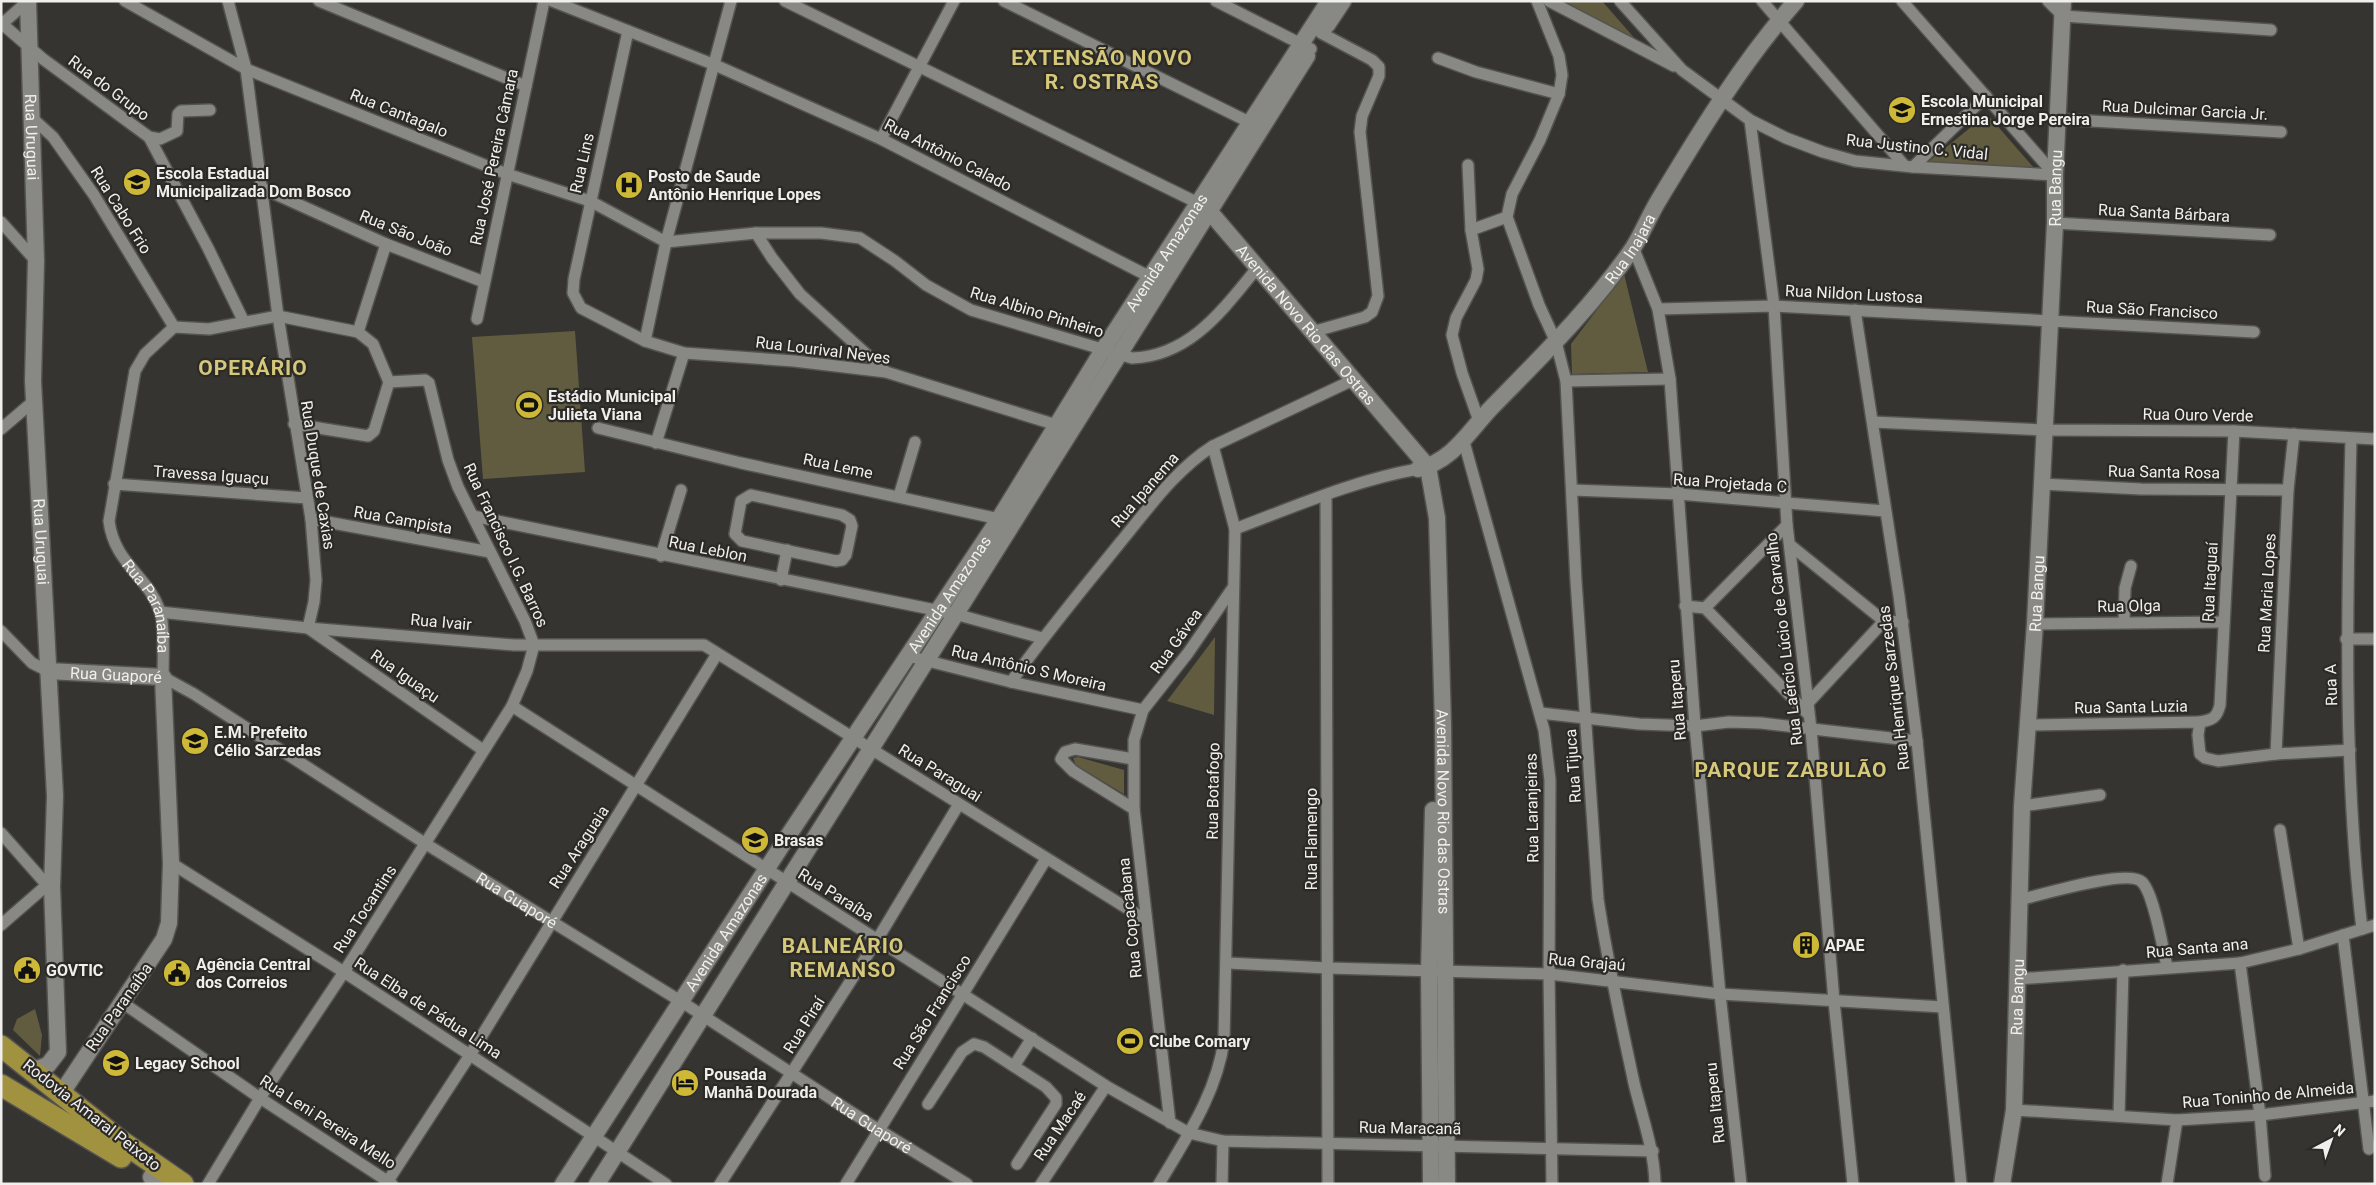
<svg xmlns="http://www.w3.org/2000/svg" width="2376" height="1185" font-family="Roboto,sans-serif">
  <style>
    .green { fill: #615c3f }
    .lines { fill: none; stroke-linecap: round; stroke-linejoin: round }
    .street-casing { stroke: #545350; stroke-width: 14 }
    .secondary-casing { stroke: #545350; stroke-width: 19 }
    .highway-casing { stroke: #545350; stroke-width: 24 }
    .street { stroke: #888884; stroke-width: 11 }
    .secondary { stroke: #888884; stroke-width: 16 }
    .highway { stroke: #a19240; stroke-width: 21 }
    .labels { text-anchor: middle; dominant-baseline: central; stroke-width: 4.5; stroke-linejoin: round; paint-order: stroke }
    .street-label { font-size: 16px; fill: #f0efed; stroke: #2b2a27 }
    .poi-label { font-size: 16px; font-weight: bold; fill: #f0efed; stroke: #2b2a27; text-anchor: start }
    .district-label { font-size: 21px; font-weight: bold; letter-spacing: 1px; fill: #d6c87a; stroke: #2b2a27 }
  </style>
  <rect width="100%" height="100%" fill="#353431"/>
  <g class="green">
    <polygon points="1564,1 1602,1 1637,41"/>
    <polygon points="1987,114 2034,168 1928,162"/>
    <polygon points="1624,274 1648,372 1572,374 1571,344"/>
    <polygon points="575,331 585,472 483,479 472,337"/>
    <polygon points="1215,637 1214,715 1167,701"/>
    <polygon points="1078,757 1124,770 1124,794 1076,765 1073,758"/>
    <polygon points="35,1009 42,1035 40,1056 13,1030 17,1019"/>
  </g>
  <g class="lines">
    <defs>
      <g id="street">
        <path d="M125,1L246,69L507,174L590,201L666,242L756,233H821L860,238L895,261L926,285L971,310L1132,358C1191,356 1224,308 1258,267"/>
        <polyline points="228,1 246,69 278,316 311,519 316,580 314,602 308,628 483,750"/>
        <polyline points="319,1 526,86"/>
        <polyline points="552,1 715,65 881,139 1156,280"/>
        <polyline points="785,1 1198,203"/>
        <polyline points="1004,1 1251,123"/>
        <polyline points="1216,1 1311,49"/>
        <path d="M1537,1L1559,56L1562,75L1559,94L1540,140L1512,194L1507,217L1539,305L1556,342L1566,381L1576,581L1598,899C1607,960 1621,1022 1634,1083C1642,1117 1654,1148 1655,1184"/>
        <polyline points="1549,1 1674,66"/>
        <polyline points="1620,1 1682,70 1750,120 1786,138 1823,152 1855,161 1913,167 2055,175"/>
        <polyline points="1762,1 1904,165"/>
        <polyline points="1902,1 2055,175"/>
        <polyline points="2048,1 2063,16 2271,30"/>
        <polyline points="1,23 43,59 149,137 208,248 244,322"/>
        <polyline points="1,25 28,1"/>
        <polyline points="628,31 574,279 573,293 581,308 645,341 684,353 794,361 886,372 1063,427"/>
        <polyline points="1438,58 1476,72 1559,94"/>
        <polyline points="31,117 53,137 94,195 174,327"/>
        <polyline points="2057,119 2281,132"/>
        <polyline points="1750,120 1774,306 1787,525 1811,729 1834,1001 1853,1184"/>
        <polyline points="149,137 160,139 177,131 178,114 181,111 210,110"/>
        <polyline points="881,139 954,1"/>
        <polyline points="1468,165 1471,230 1478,269 1476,280 1456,318 1452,335 1462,373 1479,421"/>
        <polyline points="1913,167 1986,96"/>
        <polyline points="262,188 386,244 484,282"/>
        <polyline points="1,222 36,261"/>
        <polyline points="2055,223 2270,235"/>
        <polyline points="1471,230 1507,217"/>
        <polyline points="756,233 772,258 800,294 886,372"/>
        <polyline points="1633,247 1658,309 1670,379 1695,726 1720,994 1741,1184"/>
        <polyline points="1658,309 1774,306 2254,332"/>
        <polyline points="1855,310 1899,596 1917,741 1961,1184"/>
        <polyline points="477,319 544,1"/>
        <path id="s1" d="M358,332L278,316L209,329L174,327L145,354L135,371L109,521C114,563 148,576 160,611C165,625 163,661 163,677L194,694L426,844L682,1002L879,1130L967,1184"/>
        <polyline points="1312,332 1365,317 1372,312 1378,296 1360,132 1362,116 1379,76 1379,67 1372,60 1321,33"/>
        <polyline points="645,341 666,242 731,1"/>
        <polyline points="1566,381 1670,379"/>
        <polyline points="1873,422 2044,430 2234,431 2375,439"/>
        <polyline points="294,424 368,436 374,431 389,382 373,344 358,332 386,244"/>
        <polyline points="598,428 741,463 1004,520"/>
        <polyline points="1,429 35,400"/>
        <path d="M2351,439C2347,603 2343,766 2362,929"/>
        <polyline points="1464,442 1544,730 1550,780 1549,974 1552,1184"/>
        <polyline points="656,443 684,353"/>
        <polyline points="114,484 307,498"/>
        <polyline points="2041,484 2141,489 2288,490"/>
        <polyline points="1572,490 1678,494 1885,511"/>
        <polygon points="751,495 842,515 850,520 852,526 846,555 842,560 836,561 742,541 735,534 741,501"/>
        <polyline points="1326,495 1328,1184"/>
        <polyline points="899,496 915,442"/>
        <polyline points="473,516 955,614 1042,638"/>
        <polyline points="311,519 490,552"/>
        <path d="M1235,529C1296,506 1355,480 1418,469"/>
        <polyline points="1790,545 1884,621 1903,622"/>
        <polyline points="661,556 681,490"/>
        <polyline points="781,580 787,550"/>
        <polyline points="1685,606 1705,608 1808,714"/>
        <polyline points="1705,608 1787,525"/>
        <polyline points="160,612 308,628 514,645 704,645 1146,920"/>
        <polyline points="2124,622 2125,588 2131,566"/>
        <polyline points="2035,624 2224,622"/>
        <polyline points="1,631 32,663 48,671"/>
        <polyline points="2346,639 2375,639"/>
        <polyline points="908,656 1011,682 1143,710"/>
        <path d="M1011,682C1045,634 1082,590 1119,544C1148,509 1175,470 1213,446L1353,380"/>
        <polyline points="1808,703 1884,621"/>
        <polyline points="512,706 1106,1086 1189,1133 1223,1141 1653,1151"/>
        <polyline points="1540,713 1639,724 1695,726 1729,722 1761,723 1917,741"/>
        <path d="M2200,722C2212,720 2217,718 2220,705L2234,431"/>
        <polyline points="2028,725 2200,722 2198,735 2200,754 2205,758 2218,761 2276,754 2350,750"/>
        <polyline points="2276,754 2288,490 2294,434"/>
        <polyline points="1133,759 1075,749 1065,752 1061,759 1073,771 1134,809"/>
        <polyline points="2022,806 2100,795"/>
        <polyline points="2280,830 2299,949"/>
        <polyline points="1,833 47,885 52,887"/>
        <polyline points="171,863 344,972 666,1184"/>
        <path d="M2019,900C2041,895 2128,868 2142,882C2154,894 2163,949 2167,967"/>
        <polyline points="1,925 47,885"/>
        <polyline points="2343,935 2369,1149"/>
        <polyline points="1228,963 1328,968 1549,974 1720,994 1943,1007"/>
        <polyline points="2240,963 2260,1115 2265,1176"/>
        <polyline points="2017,979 2240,963 2299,949 2375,925"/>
        <polyline points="123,1003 260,1098 392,1184"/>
        <polyline points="1014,1066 1032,1038"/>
        <polyline points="928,1104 962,1052 974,1044 984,1047 1046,1087 1056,1098 1056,1104 1017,1164"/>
        <polyline points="2014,1110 2177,1120 2260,1115 2375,1101"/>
        <polyline points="2119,1116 2123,970"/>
        <polyline points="1170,1123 1134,809 1134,740 1143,710 1188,653 1232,589"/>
        <polyline points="208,1184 260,1098 344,972 512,706 527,671 534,645 525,621 458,487 448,460 429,383 425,380 389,382"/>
        <polyline points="386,1184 470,1055 717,654"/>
        <polyline points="720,1184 877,940 959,804"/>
        <polyline points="846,1184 1046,859"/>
        <polyline points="1041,1184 1106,1086"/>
        <path d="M1159,1184C1186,1138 1217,1093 1224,1040L1235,529L1213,446"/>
        <polyline points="1222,1184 1223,1141"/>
        <polyline points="2167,1184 2177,1120"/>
      </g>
      <g id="secondary">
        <path id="s2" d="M28,1L36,261L33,381L55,796L52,887L58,1052L48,1065L34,1070"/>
        <polyline points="1327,25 1343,1"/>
        <path id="s3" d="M1202,206L1210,212L1428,467L1437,518L1443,724L1447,1184"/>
        <path id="s4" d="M1418,469C1453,461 1469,431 1492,407C1541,357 1593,306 1633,248C1643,232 1650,214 1660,198C1701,130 1743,61 1796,1"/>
        <path id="s5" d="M48,671L163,677L171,863L169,923L164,939L61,1094"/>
        <polyline points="151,1177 155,1184"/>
        <path id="s6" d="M563,1184L786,839L999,519L1103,350L1329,1"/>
        <polyline points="597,1184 1307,56"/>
        <polyline points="1431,1184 1429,971 1433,810"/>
        <path id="s7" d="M2002,1184L2014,1110L2022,806L2035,624L2055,223V175L2063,1"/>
      </g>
      <g id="highway">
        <polyline points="1,1046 118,1139 183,1184"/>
        <polyline points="1,1085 121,1157"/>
      </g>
    </defs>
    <use href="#street" class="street-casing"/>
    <use href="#secondary" class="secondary-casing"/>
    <use href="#highway" class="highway-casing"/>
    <use href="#street" class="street"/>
    <use href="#secondary" class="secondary"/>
    <use href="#highway" class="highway"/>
  </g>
  <defs>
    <symbol id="school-disc" viewBox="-11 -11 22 22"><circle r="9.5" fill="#ceb837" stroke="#2b2a27"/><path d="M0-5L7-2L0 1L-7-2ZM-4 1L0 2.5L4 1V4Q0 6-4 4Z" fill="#111"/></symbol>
    <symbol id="hospital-disc" viewBox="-11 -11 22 22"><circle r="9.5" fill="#ceb837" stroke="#2b2a27"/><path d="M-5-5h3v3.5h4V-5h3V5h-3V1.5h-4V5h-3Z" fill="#111"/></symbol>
    <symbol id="stadium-disc" viewBox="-11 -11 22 22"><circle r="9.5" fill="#ceb837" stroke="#2b2a27"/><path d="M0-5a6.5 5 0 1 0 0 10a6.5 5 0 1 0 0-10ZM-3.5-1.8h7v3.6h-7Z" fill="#111"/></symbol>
    <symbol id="building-disc" viewBox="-11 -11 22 22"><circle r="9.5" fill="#ceb837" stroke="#2b2a27"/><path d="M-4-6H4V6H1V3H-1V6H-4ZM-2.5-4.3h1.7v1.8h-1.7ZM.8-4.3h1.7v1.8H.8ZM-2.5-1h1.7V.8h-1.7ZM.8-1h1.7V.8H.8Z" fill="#111"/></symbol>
    <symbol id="civic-disc" viewBox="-11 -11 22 22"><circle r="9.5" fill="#ceb837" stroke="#2b2a27"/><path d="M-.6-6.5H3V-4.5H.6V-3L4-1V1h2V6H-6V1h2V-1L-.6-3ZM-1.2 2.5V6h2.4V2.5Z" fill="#111"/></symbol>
    <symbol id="hotel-disc" viewBox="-11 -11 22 22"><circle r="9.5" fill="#ceb837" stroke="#2b2a27"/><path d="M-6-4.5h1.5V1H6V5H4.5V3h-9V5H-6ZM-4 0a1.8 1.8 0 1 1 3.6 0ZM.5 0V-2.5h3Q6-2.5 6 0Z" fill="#111"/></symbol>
  </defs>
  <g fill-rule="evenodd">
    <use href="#school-disc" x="1886" y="94" width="32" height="32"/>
    <use href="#school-disc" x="121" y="166" width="32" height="32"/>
    <use href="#hospital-disc" x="613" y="169" width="32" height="32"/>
    <use href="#stadium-disc" x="513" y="389" width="32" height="32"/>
    <use href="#school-disc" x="179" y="725" width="32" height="32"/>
    <use href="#school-disc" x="739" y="824" width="32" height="32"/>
    <use href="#building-disc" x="1790" y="929" width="32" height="32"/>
    <use href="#civic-disc" x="11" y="954" width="32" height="32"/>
    <use href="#civic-disc" x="161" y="957" width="32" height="32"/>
    <use href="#stadium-disc" x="1114" y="1025" width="32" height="32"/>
    <use href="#school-disc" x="100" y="1047" width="32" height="32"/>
    <use href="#hotel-disc" x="669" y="1067" width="32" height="32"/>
  </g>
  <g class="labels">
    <g class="street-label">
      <text transform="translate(109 88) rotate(37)">Rua do Grupo</text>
      <text transform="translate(2185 110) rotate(3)">Rua Dulcimar Garcia Jr.</text>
      <text transform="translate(399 113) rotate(22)">Rua Cantagalo</text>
      <text stroke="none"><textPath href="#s2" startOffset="136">Rua Uruguai</textPath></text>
      <text transform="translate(1917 147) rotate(6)">Rua Justino C. Vidal</text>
      <text transform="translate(948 155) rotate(27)">Rua Antônio Calado</text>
      <text transform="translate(494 157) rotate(-78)">Rua José Pereira Câmara</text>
      <text transform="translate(582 163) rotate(-77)">Rua Lins</text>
      <text stroke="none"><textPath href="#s7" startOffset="998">Rua Bangu</textPath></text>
      <text transform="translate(121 210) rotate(58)">Rua Cabo Frio</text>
      <text transform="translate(2164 213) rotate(3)">Rua Santa Bárbara</text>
      <text transform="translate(406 233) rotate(22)">Rua São João</text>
      <text stroke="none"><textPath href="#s4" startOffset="309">Rua Inajara</textPath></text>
      <text stroke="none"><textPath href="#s6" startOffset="1110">Avenida Amazonas</textPath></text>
      <text transform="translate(1854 294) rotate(3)">Rua Nildon Lustosa</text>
      <text transform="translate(2152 310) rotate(3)">Rua São Francisco</text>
      <text transform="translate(1037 312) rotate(17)">Rua Albino Pinheiro</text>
      <text stroke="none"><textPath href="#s3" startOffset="158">Avenida Novo Rio das Ostras</textPath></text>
      <text transform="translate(823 350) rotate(7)">Rua Lourival Neves</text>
      <text transform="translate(2198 415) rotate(1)">Rua Ouro Verde</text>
      <text transform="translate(838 466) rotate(12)">Rua Leme</text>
      <text transform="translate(2164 472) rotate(1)">Rua Santa Rosa</text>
      <text transform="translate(211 475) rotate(4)">Travessa Iguaçu</text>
      <text transform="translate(318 475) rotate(81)">Rua Duque de Caxias</text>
      <text transform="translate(1730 483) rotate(4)">Rua Projetada C</text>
      <text transform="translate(1145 490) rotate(-49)">Rua Ipanema</text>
      <text transform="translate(403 520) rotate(10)">Rua Campista</text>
      <text stroke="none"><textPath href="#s2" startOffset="541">Rua Uruguai</textPath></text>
      <text transform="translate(506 545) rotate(65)">Rua Francisco I.G. Barros</text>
      <text transform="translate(708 549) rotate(11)">Rua Leblon</text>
      <text transform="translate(2210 582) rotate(-87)">Rua Itaguaí</text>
      <text stroke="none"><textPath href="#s7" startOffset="592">Rua Bangu</textPath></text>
      <text transform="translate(2267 593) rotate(-87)">Rua Maria Lopes</text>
      <text stroke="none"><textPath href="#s6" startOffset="705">Avenida Amazonas</textPath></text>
      <text transform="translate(2129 606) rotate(-1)">Rua Olga</text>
      <text stroke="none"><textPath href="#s1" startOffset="494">Rua Paranaíba</textPath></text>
      <text transform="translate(441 622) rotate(5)">Rua Ivair</text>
      <text transform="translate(1784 639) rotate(-97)">Rua Laércio Lúcio de Carvalho</text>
      <text transform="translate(1176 641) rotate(-54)">Rua Gávea</text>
      <text transform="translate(1029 668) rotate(13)">Rua Antônio S Moreira</text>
      <text stroke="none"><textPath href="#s5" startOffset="68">Rua Guaporé</textPath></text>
      <text transform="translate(405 676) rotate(35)">Rua Iguaçu</text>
      <text transform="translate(2331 685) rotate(-92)">Rua A</text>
      <text transform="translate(1894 688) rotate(-97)">Rua Henrique Sarzedas</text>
      <text transform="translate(1677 700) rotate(-95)">Rua Itaperu</text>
      <text transform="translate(2131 707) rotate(-1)">Rua Santa Luzia</text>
      <text transform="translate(1573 766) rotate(-94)">Rua Tijuca</text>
      <text transform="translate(940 773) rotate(32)">Rua Paraguai</text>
      <text transform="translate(1213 791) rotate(-89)">Rua Botafogo</text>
      <text transform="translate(1532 808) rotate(-91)">Rua Laranjeiras</text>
      <text stroke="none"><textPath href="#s3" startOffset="691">Avenida Novo Rio das Ostras</textPath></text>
      <text transform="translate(1311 839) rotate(-90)">Rua Flamengo</text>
      <text transform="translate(579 847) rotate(-57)">Rua Araguaia</text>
      <text transform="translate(836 895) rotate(32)">Rua Paraíba</text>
      <text stroke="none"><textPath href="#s1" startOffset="988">Rua Guaporé</textPath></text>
      <text transform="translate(365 909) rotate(-57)">Rua Tocantins</text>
      <text transform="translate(1130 918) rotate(-96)">Rua Copacabana</text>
      <text stroke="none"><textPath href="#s6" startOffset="300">Avenida Amazonas</textPath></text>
      <text transform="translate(2197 948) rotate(-5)">Rua Santa ana</text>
      <text transform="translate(1587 962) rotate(5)">Rua Grajaú</text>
      <text stroke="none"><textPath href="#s7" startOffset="188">Rua Bangu</textPath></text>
      <text transform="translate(119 1007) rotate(-55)">Rua Paranaíba</text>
      <text transform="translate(428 1008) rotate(33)">Rua Elba de Pádua Lima</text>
      <text transform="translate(932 1012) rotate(-58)">Rua São Francisco</text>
      <text transform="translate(804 1025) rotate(-58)">Rua Piraí</text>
      <text transform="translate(2268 1095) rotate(-5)">Rua Toninho de Almeida</text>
      <text transform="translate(1715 1103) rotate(-96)">Rua Itaperu</text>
      <text transform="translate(92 1115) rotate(38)">Rodovia Amaral Peixoto</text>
      <text transform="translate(328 1122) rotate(33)">Rua Leni Pereira Mello</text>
      <text stroke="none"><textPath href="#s1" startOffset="1408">Rua Guaporé</textPath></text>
      <text transform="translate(1060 1126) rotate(-56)">Rua Macaé</text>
      <text transform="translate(1410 1128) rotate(1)">Rua Maracanã</text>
    </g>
    <g class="poi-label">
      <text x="1921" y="101">Escola Municipal<tspan x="1921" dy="18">Ernestina Jorge Pereira</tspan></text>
      <text x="156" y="173">Escola Estadual<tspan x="156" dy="18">Municipalizada Dom Bosco</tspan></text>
      <text x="648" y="176">Posto de Saude<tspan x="648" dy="18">Antônio Henrique Lopes</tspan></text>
      <text x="548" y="396">Estádio Municipal<tspan x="548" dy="18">Julieta Viana</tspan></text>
      <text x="214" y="732">E.M. Prefeito<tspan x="214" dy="18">Célio Sarzedas</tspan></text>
      <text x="774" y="840">Brasas</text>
      <text x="1825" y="945">APAE</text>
      <text x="196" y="964">Agência Central<tspan x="196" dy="18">dos Correios</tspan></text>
      <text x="46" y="970">GOVTIC</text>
      <text x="1149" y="1041">Clube Comary</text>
      <text x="135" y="1063">Legacy School</text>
      <text x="704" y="1074">Pousada<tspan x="704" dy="18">Manhã Dourada</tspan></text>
    </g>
    <g class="district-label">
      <text x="1102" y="58">EXTENSÃO NOVO<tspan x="1102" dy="24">R. OSTRAS</tspan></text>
      <text x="253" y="368">OPERÁRIO</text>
      <text x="1791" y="770">PARQUE ZABULÃO</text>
      <text x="843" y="946">BALNEÁRIO<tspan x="843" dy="24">REMANSO</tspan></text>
    </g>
  </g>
  <rect width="2376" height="1185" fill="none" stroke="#f0efed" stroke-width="5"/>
  <g transform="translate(2331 1140) rotate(41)" stroke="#2b2a27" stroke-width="4" paint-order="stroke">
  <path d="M0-4L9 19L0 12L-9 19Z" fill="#f0efed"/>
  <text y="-8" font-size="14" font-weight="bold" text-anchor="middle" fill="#f0efed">N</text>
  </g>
</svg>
